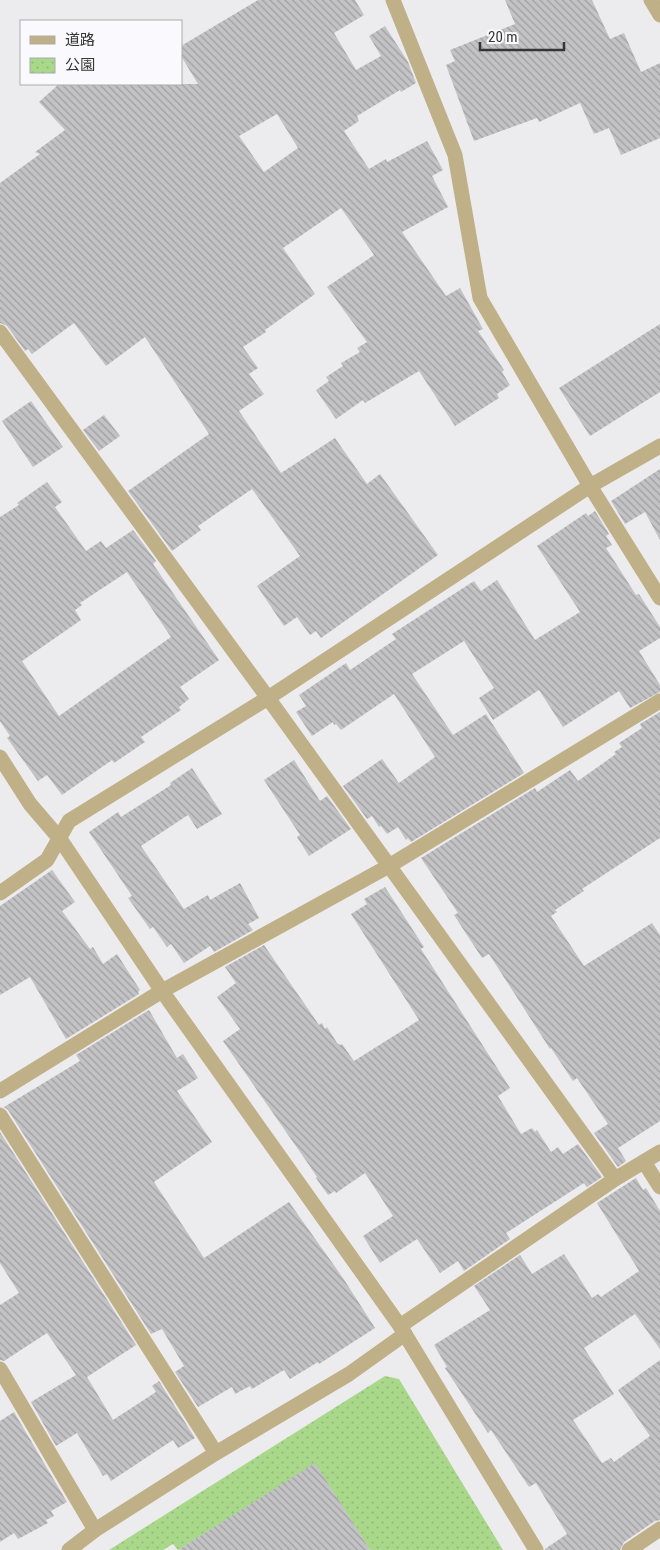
<svg xmlns="http://www.w3.org/2000/svg" width="660" height="1550" font-family="'Roboto Condensed','Noto Sans JP',sans-serif">
  <style>
    .park { fill: url(#park-dots) }
    .building { fill: url(#building-back-hatch); fill-rule: evenodd }
    .lines { fill: none; stroke-linecap: round; stroke-linejoin: round }
    .minor { stroke: #c0b088; stroke-width: 15 }
    .tertiary { stroke: #c0b088; stroke-width: 15 }
  </style>
  <defs>
    <pattern id="park-dots" width="8" height="8" patternUnits="userSpaceOnUse" patternTransform="scale(1.25)"><rect width="8" height="8" fill="#a9d88b"/><path d="M2 2h.1M6 6h.1" fill="none" stroke="#92ba79" stroke-width="1.8" stroke-linecap="round"/></pattern>
    <pattern id="building-back-hatch" width="6" height="6" patternUnits="userSpaceOnUse" patternTransform="scale(1.25)"><rect width="6" height="6" fill="#c3c3c6"/><path d="M-1 5l2 2M0 0l6 6M5-1l2 2" fill="none" stroke="#9f9fa2"/></pattern>
  </defs>
  <rect width="100%" height="100%" fill="#ececef"/>
  <polygon class="park" points="385,1376 399,1379 503,1550 370,1550 315,1464 178,1550 173,1544 163,1550 109,1550"/>
  <g class="building">
    <path d="M258,0H355L364,15L334,33L356,70L381,56L369,36L385,26L408,62L416,83L401,92L400,90L357,116L359,121L344,131L369,169L386,159L387,162L427,141L443,170L432,176L448,207L402,232L446,296L460,288L483,329L478,331L504,370L502,372L510,385L497,394L499,398L455,426L419,371L365,403L363,400L336,419L316,390L329,381L326,377L343,366L341,363L360,352L357,348L367,342L327,287L374,255L341,208L283,248L315,294L265,330L266,332L243,347L258,368L249,374L264,394L239,411L281,473L335,438L367,484L380,474L438,555L321,638L316,631L310,635L297,617L284,626L257,586L300,556L252,489L198,526L201,530L172,551L128,491L209,434L145,337L106,366L74,323L32,354L28,349L25,351L7,326L0,323V183L40,154L35,152L65,130L39,102L59,84H198L181,56V46ZM277,114L298,148L264,172L239,136Z"/>
    <polygon points="505,0 592,0 610,39 624,33 641,72 660,63 660,138 621,155 609,128 594,134 580,103 539,122 537,118 474,141 446,65 455,61 450,50 515,24"/>
    <polygon points="660,324 660,392 590,436 559,388"/>
    <polygon points="31,401 63,447 33,467 2,421"/>
    <polygon points="104,415 120,436 99,451 83,430"/>
    <polygon points="660,469 660,540 645,512 625,524 611,501"/>
    <path d="M47,482L62,502L55,507L86,551L101,541L106,548L133,530L156,561L153,564L219,660L180,687L189,699L179,707L181,710L141,737L145,742L114,763L112,760L62,795L47,775L38,781L7,738L10,736L0,721V517L19,505L17,503ZM127,572L171,637L59,716L22,661L81,620L75,610L82,605L80,603Z"/>
    <polygon points="595,511 609,534 606,536 612,545 606,548 636,595 639,594 660,627 660,638 639,651 660,685 660,692 630,708 619,691 563,727 539,690 493,720 479,698 494,688 464,641 412,674 453,735 486,714 524,773 411,842 408,838 406,840 398,827 387,834 381,826 379,827 372,816 367,819 343,786 382,759 399,783 435,757 394,694 341,730 336,724 334,725 333,722 312,736 296,712 306,706 299,695 346,663 350,670 396,639 392,634 474,581 481,591 497,580 535,640 580,612 537,546 586,513 588,516"/>
    <polygon points="660,712 660,838 582,889 584,891 555,910 557,912 551,916 584,966 652,923 660,935 660,1121 618,1148 626,1161 618,1167 594,1133 608,1124 577,1078 573,1081 551,1048 550,1049 489,954 482,958 454,915 458,913 421,858 535,788 537,792 570,770 578,781 616,754 614,752 622,747 619,743 642,728 640,724"/>
    <polygon points="294,760 320,801 327,796 351,829 309,856 297,837 300,835 264,780"/>
    <polygon points="192,768 222,814 197,829 188,815 141,846 184,909 208,895 210,900 240,883 259,918 248,924 253,930 214,952 210,946 184,963 171,944 167,947 153,927 150,929 128,898 132,896 89,832 118,812 121,817 171,785 170,783"/>
    <polygon points="52,870 75,902 62,911 90,949 93,947 103,964 117,954 140,990 138,992 139,994 66,1039 30,977 0,995 0,906"/>
    <polygon points="385,887 424,947 421,949 510,1088 498,1096 521,1134 532,1128 535,1132 537,1130 551,1152 558,1147 563,1154 578,1144 602,1177 587,1187 584,1183 506,1233 510,1239 464,1271 458,1261 440,1273 417,1239 380,1263 363,1236 393,1216 365,1173 336,1193 335,1191 328,1195 316,1178 317,1177 309,1165 223,1041 240,1029 217,997 236,983 225,967 264,945 319,1025 322,1023 325,1029 327,1027 337,1043 340,1045 342,1044 354,1061 419,1020 351,914 367,904 364,899"/>
    <polygon points="149,1010 177,1058 183,1054 198,1078 177,1091 212,1142 154,1182 204,1258 289,1202 343,1278 375,1328 319,1364 318,1362 290,1379 284,1370 252,1389 250,1386 235,1394 232,1387 198,1407 175,1372 184,1366 162,1329 151,1334 8,1110 4,1107 80,1061 76,1055"/>
    <polygon points="0,1132 136,1345 87,1377 113,1420 156,1392 152,1386 159,1381 195,1438 178,1448 173,1440 111,1481 107,1474 103,1476 77,1433 56,1446 31,1402 76,1375 47,1333 4,1361 0,1360 0,1305 19,1293 0,1263"/>
    <polygon points="636,1178 643,1190 646,1188 660,1211 660,1349 635,1314 584,1348 614,1394 573,1420 602,1463 611,1458 614,1462 650,1436 618,1390 660,1360 660,1520 655,1521 624,1542 620,1550 545,1550 545,1549 567,1534 536,1483 529,1487 491,1430 488,1433 445,1368 447,1367 434,1345 490,1310 474,1286 520,1255 532,1274 564,1254 592,1298 598,1294 601,1297 639,1271 597,1203"/>
    <polygon points="14,1412 67,1502 51,1511 54,1516 46,1520 48,1523 18,1539 14,1533 0,1542 0,1421"/>
    <polygon points="315,1463 370,1550 178,1550"/>
  </g>
  <g class="lines">
    <g class="minor">
      <polyline points="393,0 455,155 480,298 590,486 660,598"/>
      <polyline points="651,0 660,15"/>
      <polyline points="0,332 268,698 615,1179"/>
      <polyline points="0,893 47,860 69,821 268,698 590,486 660,446"/>
      <polyline points="0,1091 162,991 389,866 660,701"/>
      <polyline points="0,1115 216,1453"/>
      <polyline points="644,1162 660,1187"/>
      <polyline points="400,1326 615,1179 660,1152"/>
      <polyline points="0,1369 95,1530"/>
      <polyline points="69,1550 95,1530 216,1453 349,1374 405,1334"/>
      <polyline points="629,1550 660,1529"/>
    </g>
    <polyline class="tertiary" points="0,757 30,804 60,839 162,991 400,1326 536,1550"/>
  </g>
  <rect x="20" y="20" width="162" height="65" fill="#faf9fd" stroke="#ababad"/>
  <rect x="30" y="36" width="25" height="8" fill="#c0b088" stroke="#ababad"/>
  <text x="65" y="45" font-size="15" fill="#353536">道路</text>
  <rect x="30" y="58" width="25" height="15" fill="url(#park-dots)" stroke="#ababad"/>
  <text x="65" y="70" font-size="15" fill="#353536">公園</text>
  <path d="M480 42v8h84v-8" fill="none" stroke="#353536" stroke-width="2.5"/>
  <text x="488" y="42" font-size="15" fill="#353536" stroke="#faf9fd" stroke-width="4" paint-order="stroke">20 m</text>
</svg>
